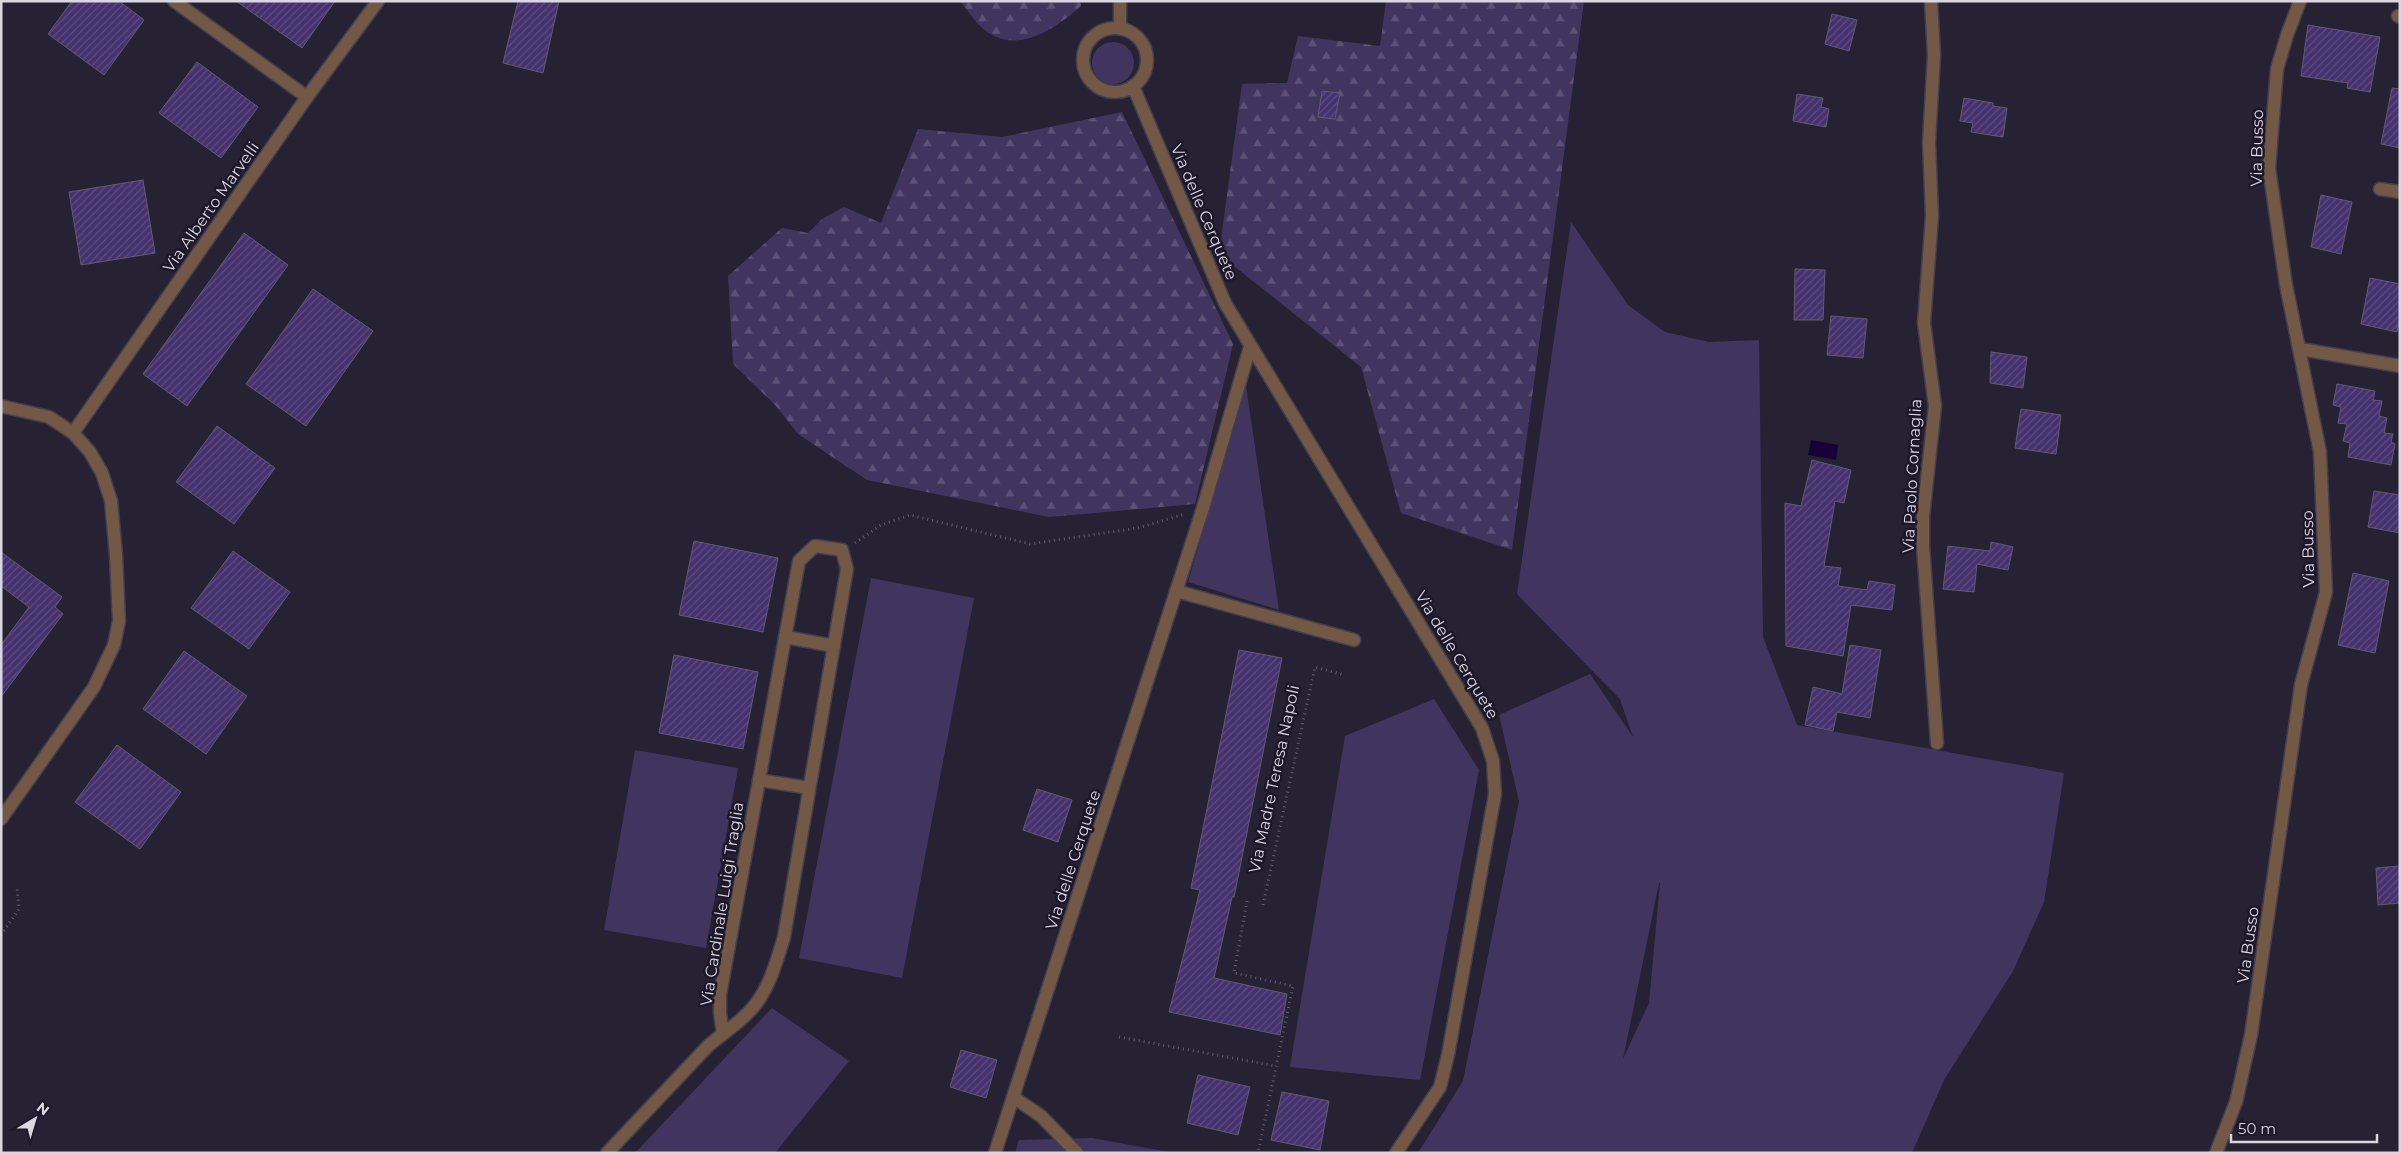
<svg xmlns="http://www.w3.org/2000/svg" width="2401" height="1154" font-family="Montserrat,sans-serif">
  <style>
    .green { fill: #413560; fill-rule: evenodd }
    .forest { fill: url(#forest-firs) }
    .water { fill: #160036 }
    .building { fill: url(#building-hatch); stroke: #605b6f }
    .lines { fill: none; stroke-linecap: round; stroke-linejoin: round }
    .minor-casing { stroke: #433f4f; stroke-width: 15 }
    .path { stroke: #615e6d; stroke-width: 3; stroke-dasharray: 1 4; stroke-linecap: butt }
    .minor { stroke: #735845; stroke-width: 12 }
    .labels { text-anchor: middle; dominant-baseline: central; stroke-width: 5; stroke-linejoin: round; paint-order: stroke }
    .street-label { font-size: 16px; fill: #dad7e3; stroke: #1d1829 }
  </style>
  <defs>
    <pattern id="forest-firs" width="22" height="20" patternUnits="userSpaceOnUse" patternTransform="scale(1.25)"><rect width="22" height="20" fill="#413560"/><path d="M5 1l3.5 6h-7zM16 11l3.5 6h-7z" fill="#5c5277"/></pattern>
    <pattern id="building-hatch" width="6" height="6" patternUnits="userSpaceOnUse" patternTransform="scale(1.25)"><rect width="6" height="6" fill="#44316e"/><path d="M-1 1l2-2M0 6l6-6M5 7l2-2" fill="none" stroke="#5e4e83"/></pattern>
  </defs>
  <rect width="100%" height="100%" fill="#262233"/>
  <g class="green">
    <circle cx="1113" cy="63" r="21"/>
    <path d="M1571,222L1628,305L1665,332L1709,342L1759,340L1763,637L1797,725L2064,773L2044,902L2013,971L1944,1080L1912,1153H1418L1463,1081L1519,801L1499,715L1590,674L1633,737L1620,699L1517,594ZM1660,883L1649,1003L1623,1059L1659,883Z"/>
    <polygon points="1246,386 1279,610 1188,582"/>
    <polygon points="871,578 974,598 902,978 799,958"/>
    <polygon points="1434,699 1479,770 1420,1080 1290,1067 1345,736"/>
    <polygon points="635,750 738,768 706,948 604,930"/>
    <polygon points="772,1008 849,1061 775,1153 635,1153"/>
    <polygon points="1092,1138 1175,1153 1015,1153 1019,1140"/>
  </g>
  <g class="forest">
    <path d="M960,1H1081V6C1051,32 1011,59 977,23C971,16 966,8 960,1Z"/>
    <polygon points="1386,1 1584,1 1512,550 1401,513 1361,367 1219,254 1242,84 1287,83 1298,36 1380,46"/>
    <polygon points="1122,112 1233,344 1195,504 1049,517 867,480 798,434 776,406 733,364 728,276 782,228 808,233 822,219 844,207 881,223 918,129 1002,137"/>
  </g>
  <polygon class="water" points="1811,440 1838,445 1836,460 1808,455"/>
  <g class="building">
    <polygon points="72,1 119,1 144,20 104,75 48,34"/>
    <polygon points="236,1 335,1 302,48"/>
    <polygon points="518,1 559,1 543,73 503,63"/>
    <polygon points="1832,14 1857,20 1849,51 1825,44"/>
    <polygon points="2308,25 2380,37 2370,92 2347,88 2348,83 2301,76"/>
    <polygon points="197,62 258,107 221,158 159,113"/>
    <polygon points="2392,88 2400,89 2400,148 2381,144"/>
    <polygon points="1322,91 1340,93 1335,119 1318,117"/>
    <polygon points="1797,94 1823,98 1821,107 1829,109 1826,127 1793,121"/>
    <polygon points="1964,98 1993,103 1993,106 2007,108 2003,137 1971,132 1973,123 1960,121"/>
    <polygon points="143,180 155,253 81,265 69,192"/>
    <polygon points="2321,195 2352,202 2341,254 2311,247"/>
    <polygon points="244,233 288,265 187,406 143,374"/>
    <polygon points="1795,269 1825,270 1823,320 1794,320"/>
    <polygon points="2370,278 2400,284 2400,317 2397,332 2361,324"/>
    <polygon points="313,289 373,331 306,426 246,384"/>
    <polygon points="1831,316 1867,319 1863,358 1827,355"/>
    <polygon points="1991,352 2027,357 2023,388 1990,383"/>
    <polygon points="2337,384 2375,391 2373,400 2382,401 2379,416 2387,418 2384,433 2393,434 2391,442 2395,444 2391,465 2348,457 2350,443 2343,441 2347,424 2338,423 2341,407 2333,405"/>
    <polygon points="2021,409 2061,415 2056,454 2015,448"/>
    <polygon points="217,426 275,468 234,524 176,482"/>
    <polygon points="1812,460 1851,470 1844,503 1835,501 1824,566 1841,568 1838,586 1867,590 1869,581 1895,585 1892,610 1851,605 1843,656 1786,646 1785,503 1801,506"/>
    <polygon points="2374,491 2400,495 2400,533 2368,527"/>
    <polygon points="694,541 778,558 763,632 679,615"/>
    <polygon points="1991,542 2013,547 2008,570 1977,564 1974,592 1943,589 1948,546 1990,551"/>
    <polygon points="233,551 290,592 249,649 191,608"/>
    <polygon points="1,552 62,597 55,607 63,614 1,697 1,645 29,607 1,586"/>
    <polygon points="2353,573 2389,581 2375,653 2338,645"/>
    <polygon points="1850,645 1881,650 1870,718 1837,712 1833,731 1805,725 1813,687 1842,694"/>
    <polygon points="1239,650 1282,658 1234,897 1232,897 1214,978 1287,994 1280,1035 1169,1012 1200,890 1191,888"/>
    <polygon points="184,651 247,696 206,754 143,709"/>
    <polygon points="674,655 758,672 743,749 659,733"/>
    <polygon points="117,745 181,792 140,849 75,802"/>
    <polygon points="1037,789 1072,800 1058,842 1023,830"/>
    <polygon points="2400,866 2400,903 2378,905 2376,868"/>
    <polygon points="961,1050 997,1060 986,1098 950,1087"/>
    <polygon points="1198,1075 1250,1087 1238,1135 1187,1123"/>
    <polygon points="1282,1092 1329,1101 1320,1150 1271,1140"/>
  </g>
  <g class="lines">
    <defs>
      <g id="minor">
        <polyline points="174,1 307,97"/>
        <polyline points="1931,1 1934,55 1929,142 1932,216 1924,323 1935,406 1923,517 1923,546 1937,743"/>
        <polyline points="2398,16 2400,17"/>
        <polyline points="1120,27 1120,1"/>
        <circle cx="1115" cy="60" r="32"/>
        <polyline points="1133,86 1225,303 1482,728 1493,761 1495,794 1448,1055 1440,1087 1396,1153"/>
        <polyline points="2380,189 2400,192"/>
        <polyline points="2300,349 2400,366"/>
        <polyline points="1,406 49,417 73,433 90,452 102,473 111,501 116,555 119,621 114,645 94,687 1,819"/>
        <polyline points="73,433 307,97 378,1"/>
        <polyline points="1176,591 1354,640"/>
        <polyline points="785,637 834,646"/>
        <polyline points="759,780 809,788"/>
        <polyline points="1013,1097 1041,1116 1077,1153"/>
        <path d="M607,1153L708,1046C723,1033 743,1021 755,1005C770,986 777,960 784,937L847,569L842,550L815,546L799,561L720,995V1013L723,1034"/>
        <polyline points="995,1153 1203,508 1250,347"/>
        <polyline points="2216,1153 2236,1102 2251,1035 2301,685 2326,592 2320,452 2286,285 2269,168 2277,69 2287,35 2300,1"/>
      </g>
    </defs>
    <use href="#minor" class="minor-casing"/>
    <g class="path">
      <polyline points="855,543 881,525 910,515 1030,544 1138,528 1185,514"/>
      <polyline points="1247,901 1234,973 1293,986 1258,1153"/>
      <polyline points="1263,905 1315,667 1344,675"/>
      <polyline points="1,935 19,909 17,888"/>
      <polyline points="1119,1037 1276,1066"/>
    </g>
    <use href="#minor" class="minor"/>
  </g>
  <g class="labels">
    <g class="street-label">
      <text transform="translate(2257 148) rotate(-89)">Via Busso</text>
      <text transform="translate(211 207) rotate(-55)">Via Alberto Marvelli</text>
      <text transform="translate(1204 212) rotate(67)">Via delle Cerquete</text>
      <text transform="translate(1912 476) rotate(-87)">Via Paolo Cornaglia</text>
      <text transform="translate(2308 549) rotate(-91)">Via Busso</text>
      <text transform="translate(1457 655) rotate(59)">Via delle Cerquete</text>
      <text transform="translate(1274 779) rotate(-78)">Via Madre Teresa Napoli</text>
      <text transform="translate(1073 860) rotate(-72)">Via delle Cerquete</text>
      <text transform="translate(722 904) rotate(-81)">Via Cardinale Luigi Traglia</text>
      <text transform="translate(2248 945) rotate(-82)">Via Busso</text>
    </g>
  </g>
  <rect width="2401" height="1154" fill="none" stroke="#dad7e3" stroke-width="5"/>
  <g transform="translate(35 1119) rotate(38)" stroke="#1d1829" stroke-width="4" paint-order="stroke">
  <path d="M0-4L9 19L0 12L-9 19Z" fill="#dad7e3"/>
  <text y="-8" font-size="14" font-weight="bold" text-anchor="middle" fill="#dad7e3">N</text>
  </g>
  <path d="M2231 1134v8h146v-8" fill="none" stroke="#dad7e3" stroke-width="2.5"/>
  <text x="2238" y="1134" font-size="15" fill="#dad7e3" stroke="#1d1829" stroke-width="4" paint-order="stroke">50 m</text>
</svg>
